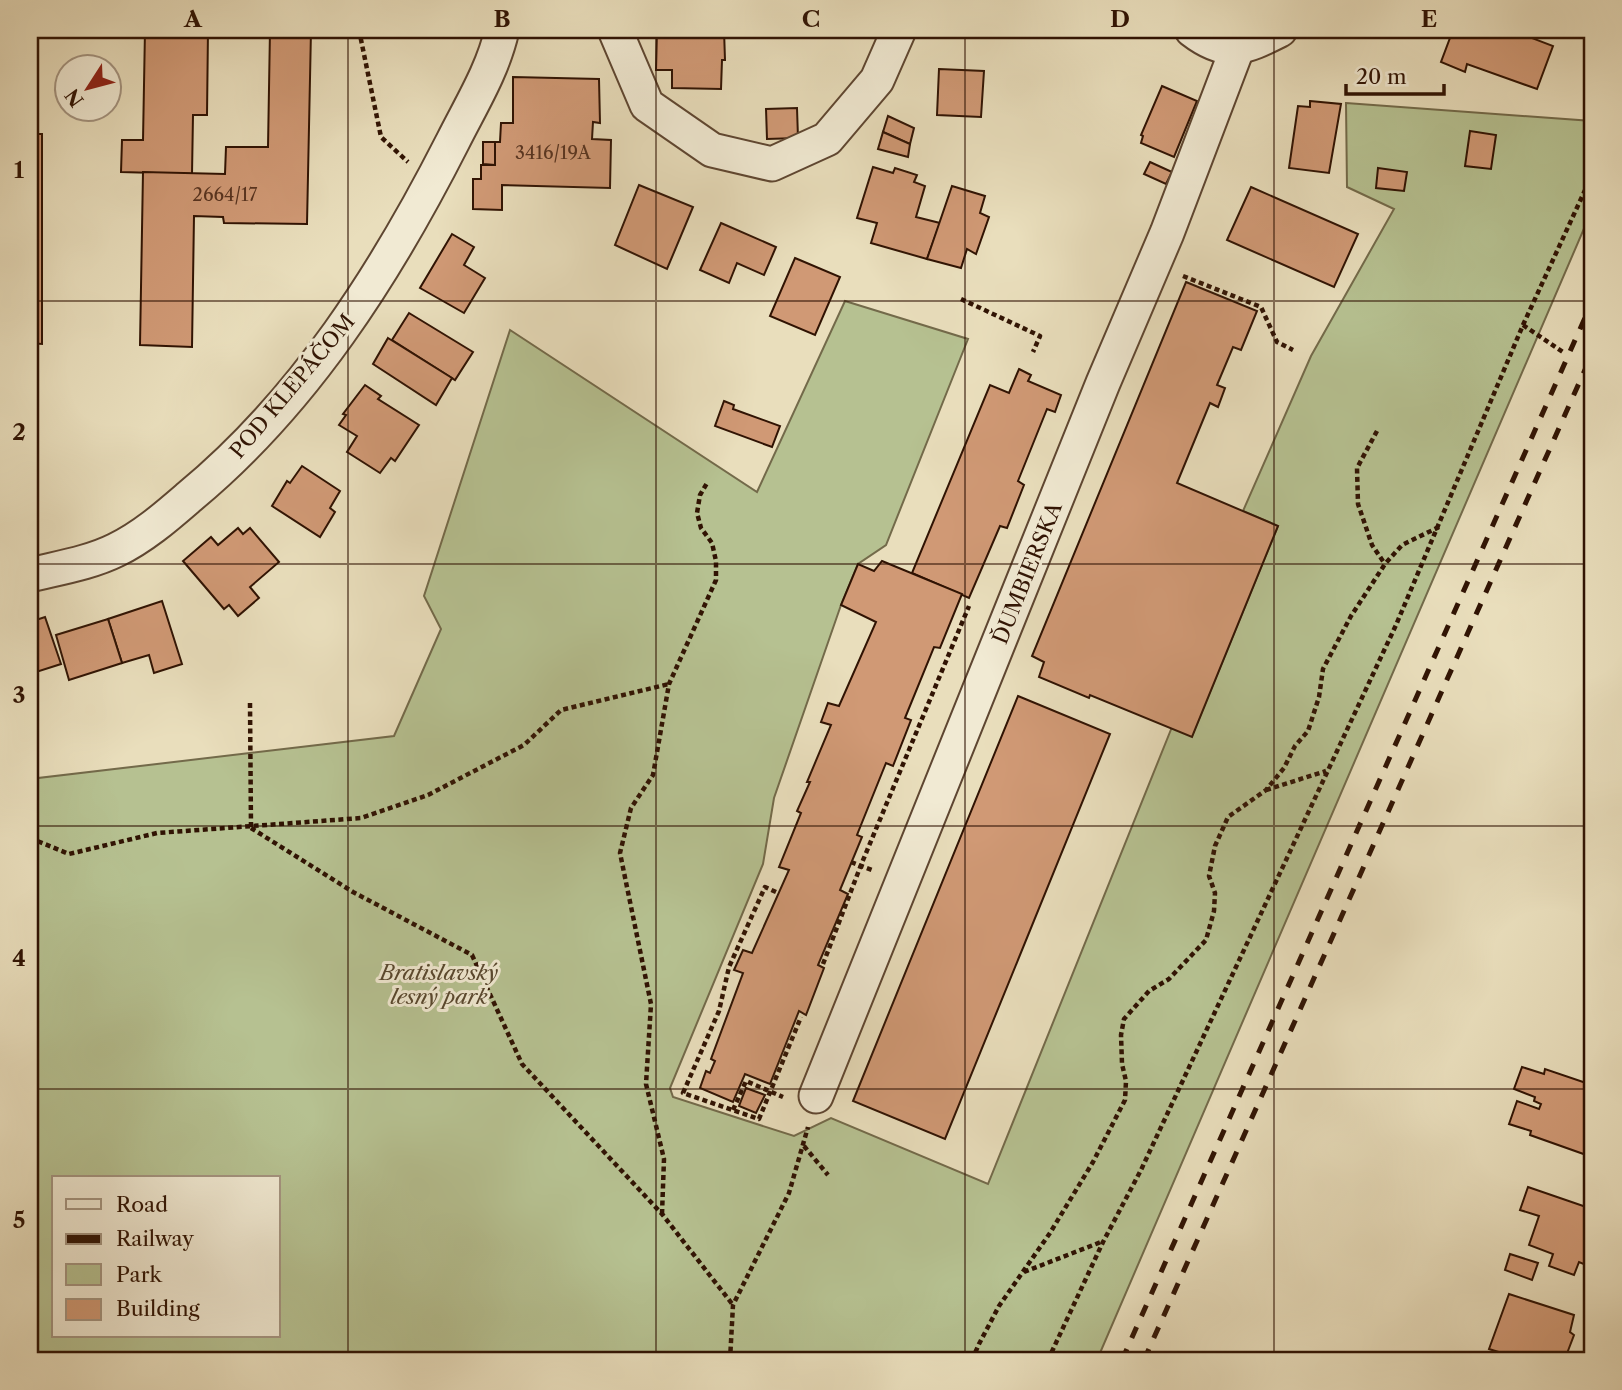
<svg xmlns="http://www.w3.org/2000/svg" width="1622" height="1390" font-family="'Libre Caslon Text',serif">
  <style>
    .green { fill: #b6c191; stroke: #736a4a; stroke-width: 2; fill-rule: evenodd }
    .building { fill: #d09975; stroke: #301303; stroke-width: 2 }
    .lines { fill: none; stroke-linecap: round; stroke-linejoin: round }
    .minor-casing { stroke: #5e4631; stroke-width: 37 }
    .path { stroke: #301303; stroke-width: 4.5; stroke-dasharray: 5 3.5; stroke-linecap: butt }
    .minor { stroke: #f1ead3; stroke-width: 33 }
    .rail { stroke: #301303; stroke-width: 5; stroke-dasharray: 12 12; stroke-linecap: butt }
    .grid { fill: none; stroke: #301303; stroke-width: 2; stroke-opacity: 0.55 }
    .labels { text-anchor: middle; dominant-baseline: central; stroke-width: 6; stroke-linejoin: round; paint-order: stroke }
    .number-label { font-size: 18px; fill: #583420 }
    .street-label { font-size: 21px; fill: #301303; stroke: #f1ead3 }
    .park-label { font-size: 21px; font-style: italic; fill: #58472e; stroke: #f1ead3 }
    .neatline { fill: none; stroke: #301303; stroke-width: 2.5 }
    .grid-label { font-size: 23px; text-anchor: middle; font-weight: bold; fill: #301303 }
  </style>
  <rect width="100%" height="100%" fill="#e9debc"/>
  <filter id="stains"><feTurbulence type="fractalNoise" baseFrequency=".00286" numOctaves="4"/><feColorMatrix values="0 0 0 0 .2 0 0 0 0 .09 0 0 0 0 .02 0 0 0 .5 -.17"/></filter>
  <radialGradient id="worn" r=".72"><stop offset=".6" stop-color="#630" stop-opacity="0"/><stop offset="1" stop-color="#630" stop-opacity=".3"/></radialGradient>
  <path class="green" d="M1346,103L1592,121V210L1097,1360H30V779L394,736L441,629L424,596L510,330L757,492L845,301L968,339L886,545L858,564L841,605L774,798L763,864L670,1088L673,1097L794,1136L831,1118L988,1184L1172,727L1192,736L1278,526L1243,511L1311,356L1394,209L1347,187ZM54,1178H278V1336H54Z"/>
  <g class="building">
    <polygon points="145,30 208,30 207,115 193,115 192,174 121,172 122,140 143,140"/>
    <polygon points="270,30 311,30 307,224 224,223 223,217 194,216 192,347 140,345 143,172 225,174 226,147 268,147"/>
    <polygon points="657,30 724,30 725,60 722,60 721,89 672,88 672,70 656,70"/>
    <polygon points="774,30 838,30 838,36 774,37"/>
    <polygon points="1453,30 1489,30 1509,37 1511,30 1553,46 1537,89 1467,64 1465,72 1441,62"/>
    <polygon points="939,69 984,71 981,117 937,115"/>
    <polygon points="513,77 599,79 600,123 593,122 592,139 611,140 610,188 502,185 502,210 473,209 473,179 481,179 481,165 495,165 495,142 500,142 501,123 513,123"/>
    <polygon points="1162,86 1197,101 1174,157 1141,143 1143,136 1141,135"/>
    <polygon points="1310,101 1341,104 1329,173 1289,168 1298,106 1310,107"/>
    <polygon points="797,108 798,138 767,139 766,109"/>
    <polygon points="888,116 914,128 910,144 883,132"/>
    <polygon points="1470,131 1496,135 1491,169 1465,166"/>
    <polygon points="883,132 910,144 908,157 878,149"/>
    <polygon points="30,134 42,134 42,344 30,343"/>
    <polygon points="483,142 495,142 495,165 483,164"/>
    <polygon points="1150,162 1172,172 1166,184 1144,174"/>
    <polygon points="873,167 893,173 895,168 917,175 914,182 925,186 916,217 940,223 927,259 871,243 877,223 857,218"/>
    <polygon points="1378,168 1407,172 1404,191 1376,188"/>
    <polygon points="639,185 693,207 667,269 615,245"/>
    <polygon points="952,186 985,196 980,213 989,217 976,254 967,249 961,268 927,259"/>
    <polygon points="1251,187 1358,234 1334,287 1227,240"/>
    <polygon points="721,223 776,247 764,275 737,263 729,283 700,270"/>
    <polygon points="452,234 474,247 464,265 485,278 464,313 420,288"/>
    <polygon points="795,258 840,277 815,335 770,316"/>
    <polygon points="1186,282 1257,311 1241,350 1233,347 1217,385 1225,388 1218,407 1210,403 1177,483 1278,526 1192,737 1090,695 1089,698 1039,677 1044,662 1032,656"/>
    <polygon points="409,313 473,352 455,380 392,340"/>
    <polygon points="388,338 452,378 436,405 373,364"/>
    <polygon points="1019,369 1031,375 1028,381 1061,395 1055,412 1047,409 1018,481 1024,485 1007,528 1000,526 969,598 912,573 990,385 1009,393"/>
    <polygon points="365,385 381,396 378,399 419,425 395,461 391,458 380,473 347,452 357,436 339,425 346,415 343,414"/>
    <polygon points="724,401 734,405 733,409 780,426 772,447 715,426"/>
    <polygon points="302,466 340,491 330,508 335,512 320,537 272,506 287,481 290,483"/>
    <polygon points="238,528 243,534 250,528 279,562 250,587 259,598 238,616 229,605 224,609 183,561 211,537 218,545"/>
    <polygon points="882,561 962,594 940,648 934,647 905,718 911,720 893,766 886,763 857,835 862,837 840,890 848,894 818,965 824,968 806,1015 799,1011 770,1084 745,1074 733,1102 700,1088 706,1071 710,1073 715,1061 711,1059 743,973 734,970 743,950 752,953 789,870 779,867 801,813 797,811 810,782 807,782 831,725 821,722 828,703 839,706 876,622 841,605 858,564 874,571"/>
    <polygon points="162,601 182,664 154,673 149,655 122,663 108,619"/>
    <polygon points="30,615 33,621 45,617 61,664 30,674"/>
    <polygon points="108,619 122,663 69,680 56,635"/>
    <polygon points="1018,696 1110,734 945,1139 853,1101"/>
    <polygon points="1522,1067 1544,1074 1545,1069 1592,1085 1592,1157 1530,1135 1531,1131 1509,1124 1517,1101 1539,1109 1541,1104 1534,1101 1535,1097 1514,1089"/>
    <polygon points="746,1088 765,1095 756,1113 739,1106"/>
    <polygon points="1528,1187 1592,1209 1591,1267 1579,1262 1574,1275 1549,1266 1553,1254 1529,1245 1539,1216 1520,1210"/>
    <polygon points="1510,1254 1538,1263 1532,1280 1505,1270"/>
    <polygon points="1509,1294 1574,1315 1570,1332 1574,1335 1566,1356 1560,1355 1558,1360 1515,1360 1515,1357 1489,1349"/>
  </g>
  <g class="lines">
    <defs>
      <g id="minor">
        <polyline points="615,30 647,105 712,150 772,164 827,139 877,80 899,30"/>
        <path d="M1192,30C1227,57 1244,48 1280,30"/>
        <path d="M30,575C58,568 90,563 116,550C143,537 167,516 189,497C304,402 386,273 453,141C471,105 493,70 502,30"/>
        <polyline points="816,1096 1103,383 1167,233 1237,49"/>
      </g>
    </defs>
    <use href="#minor" class="minor-casing"/>
    <g class="path">
      <polyline points="359,30 381,137 408,162"/>
      <polyline points="1183,276 1261,307 1277,342 1293,350"/>
      <polyline points="961,299 1040,336 1033,352"/>
      <polyline points="1523,325 1563,352"/>
      <polyline points="1377,431 1357,468 1358,504 1372,545 1385,564"/>
      <polyline points="250,703 251,828"/>
      <polyline points="1266,790 1326,771"/>
      <polyline points="251,828 353,892 472,955 522,1064 662,1214 733,1305"/>
      <polyline points="30,838 69,854 157,833 361,818 428,795 524,745 561,710 669,684"/>
      <polyline points="851,862 872,870"/>
      <polyline points="776,892 765,887 729,967 719,1011 683,1093 759,1119 801,1017"/>
      <polyline points="823,964 861,865 969,606"/>
      <polyline points="733,1110 746,1081 783,1097"/>
      <polyline points="804,1146 828,1175"/>
      <polyline points="662,1214 664,1159 646,1084 651,1004 620,853 631,808 653,775 669,684 716,580 716,561 712,543 701,528 697,513 700,495 707,483"/>
      <polyline points="1024,1272 1101,1242"/>
      <polyline points="730,1360 733,1305 789,1193 808,1127"/>
      <polyline points="972,1360 979,1344 999,1306 1050,1233 1093,1162 1125,1100 1126,1081 1122,1064 1121,1035 1124,1019 1149,991 1169,979 1206,940 1214,911 1215,893 1209,876 1215,846 1228,817 1266,790 1284,768 1295,746 1308,731 1319,697 1323,669 1351,616 1385,564 1402,545 1439,527"/>
      <polyline points="1048,1360 1103,1242 1141,1170 1396,625 1523,325 1592,175"/>
    </g>
    <use href="#minor" class="minor"/>
    <g class="rail">
      <polyline points="1122,1360 1592,302"/>
      <polyline points="1144,1360 1592,354"/>
    </g>
  </g>
  <path class="grid" d="M348,30V1360M656,30V1360M965,30V1360M1274,30V1360M30,301H1592M30,564H1592M30,826H1592M30,1089H1592"/>
  <g class="labels">
    <g class="number-label">
      <text x="553" y="153">3416/19A</text>
      <text x="225" y="195">2664/17</text>
    </g>
    <g class="street-label">
      <text transform="translate(292 386) rotate(-50)">POD KLEPÁČOM</text>
      <text transform="translate(1027 573) rotate(-68)">ĎUMBIERSKA</text>
    </g>
    <g class="park-label">
      <text x="439" y="972">Bratislavský<tspan x="439" dy="24">lesný park</tspan></text>
    </g>
  </g>
  <rect width="1622" height="1390" fill="none" stroke="#e9debc" stroke-width="77"/>
  <rect x="52" y="1176" width="228" height="161" fill="#f1ead3" stroke="#a49480" stroke-width="2"/>
  <rect x="66" y="1199" width="35" height="10" fill="#f1ead3" stroke="#a49480" stroke-width="2"/>
  <text x="116" y="1212" font-size="21" fill="#301303">Road</text>
  <rect x="66" y="1234" width="35" height="10" fill="#301303" stroke="#a49480" stroke-width="2"/>
  <text x="116" y="1246" font-size="21" fill="#301303">Railway</text>
  <rect x="66" y="1264" width="35" height="21" fill="#b6c191" stroke="#a49480" stroke-width="2"/>
  <text x="116" y="1282" font-size="21" fill="#301303">Park</text>
  <rect x="66" y="1299" width="35" height="21" fill="#d09975" stroke="#a49480" stroke-width="2"/>
  <text x="116" y="1316" font-size="21" fill="#301303">Building</text>
  <g transform="translate(88 88) rotate(234)"><circle r="33" fill="#f1ead3" stroke="#a49480" stroke-width="2"/>
  <path d="M0-5L12 26L0 18L-12 26Z" fill="#8f2418"/>
  <text y="-10" font-size="19" font-weight="bold" text-anchor="middle" fill="#301303">N</text>
  </g>
  <path d="M1346 84v10h98v-10" fill="none" stroke="#301303" stroke-width="3.5"/>
  <text x="1356" y="84" font-size="21" fill="#301303" stroke="#f1ead3" stroke-width="5" paint-order="stroke">20 m</text>
  <rect x="38" y="38" width="1546" height="1314" class="neatline"/>
  <g class="grid-label">
    <text x="193" y="27">A</text>
    <text x="502" y="27">B</text>
    <text x="811" y="27">C</text>
    <text x="1120" y="27">D</text>
    <text x="1429" y="27">E</text>
    <text x="19" y="178">1</text>
    <text x="19" y="440">2</text>
    <text x="19" y="703">3</text>
    <text x="19" y="966">4</text>
    <text x="19" y="1228">5</text>
  </g>
  <rect width="100%" height="100%" filter="url(#stains)"/>
  <rect width="100%" height="100%" fill="url(#worn)"/>
</svg>
